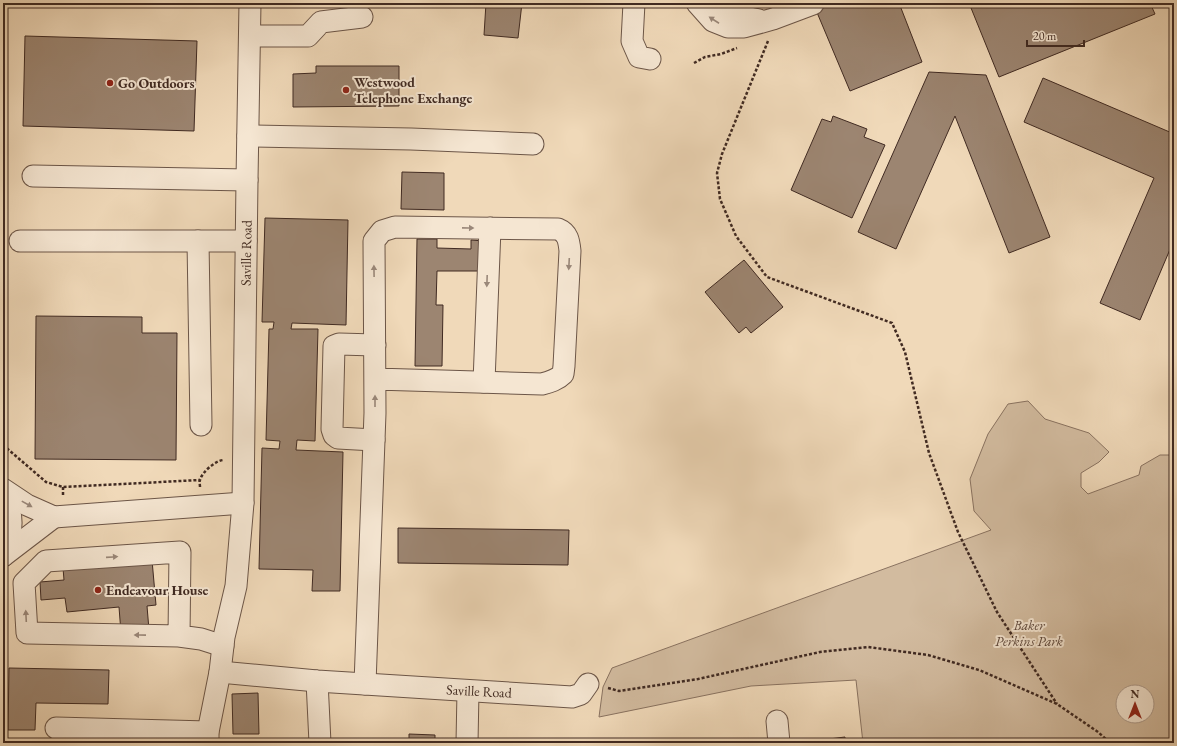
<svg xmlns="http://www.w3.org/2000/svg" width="1177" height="746" font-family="'EB Garamond',serif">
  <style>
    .green { fill: #d2bb9f; stroke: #897260; fill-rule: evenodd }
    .building { fill: #9c8571; stroke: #402a22 }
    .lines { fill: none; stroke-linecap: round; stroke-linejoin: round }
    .minor-casing { stroke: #6c5648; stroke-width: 23 }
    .path { stroke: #402a22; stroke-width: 2.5; stroke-dasharray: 3 2; stroke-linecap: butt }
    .minor { stroke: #f5e6d2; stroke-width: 21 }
    .oneway { fill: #9a887a }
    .poi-dot { fill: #8f2418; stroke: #f5e6d2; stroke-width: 1.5 }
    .labels { text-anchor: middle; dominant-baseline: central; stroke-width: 4; stroke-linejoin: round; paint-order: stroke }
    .poi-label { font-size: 14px; font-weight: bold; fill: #402a22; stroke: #f5e6d2; text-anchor: start }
    .street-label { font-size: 14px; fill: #402a22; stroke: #f5e6d2 }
    .park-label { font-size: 14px; font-style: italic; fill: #5d473b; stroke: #f5e6d2 }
  </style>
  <rect width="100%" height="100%" fill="#f0d9b9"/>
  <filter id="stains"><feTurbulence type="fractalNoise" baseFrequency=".005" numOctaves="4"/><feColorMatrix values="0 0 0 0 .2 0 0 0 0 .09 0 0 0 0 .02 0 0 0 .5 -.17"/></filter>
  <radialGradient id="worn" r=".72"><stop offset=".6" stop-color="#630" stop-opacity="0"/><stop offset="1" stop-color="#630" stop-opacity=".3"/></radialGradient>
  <path class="green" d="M1028,401L1045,419L1089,433L1109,452L1099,462L1081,473V487L1088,494L1139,475L1141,466L1160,455H1174V743H863L856,680L751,686L599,717L603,687L612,668L991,530L974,511L970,479L988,434L1008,404ZM1123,692H1147V716H1123Z"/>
  <g class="building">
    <polygon points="486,3 522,3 518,38 484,35"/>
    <polygon points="813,3 899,3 922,62 850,91"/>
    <polygon points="969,3 1150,3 1155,14 999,77"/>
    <polygon points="25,36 197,41 194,131 23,126"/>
    <polygon points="316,66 399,66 399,106 293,107 293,74 316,73"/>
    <polygon points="929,72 986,75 1050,237 1009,253 955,116 896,249 858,232"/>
    <polygon points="1043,78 1172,133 1174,127 1174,240 1140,320 1100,303 1154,178 1024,122"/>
    <polygon points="833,116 867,129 864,137 885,145 852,218 791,190 822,119 831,122"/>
    <polygon points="402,172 444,173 444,210 401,209"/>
    <polygon points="265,218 348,220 346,325 292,323 291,329 318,329 315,441 297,440 296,450 343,452 340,591 312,591 313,570 259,569 262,448 279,449 280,441 266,440 269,329 273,329 274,322 262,322"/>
    <polygon points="417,239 437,239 437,248 471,249 471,240 484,241 484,271 437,271 436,305 443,305 442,366 415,366"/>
    <polygon points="744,260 783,307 751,333 746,327 739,333 705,292"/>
    <polygon points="36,316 142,317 142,333 177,333 176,460 35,459"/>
    <polygon points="398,528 569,530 568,565 398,563"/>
    <polygon points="152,560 156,605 147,606 149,630 121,633 119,607 67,612 65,598 41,600 40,582 64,580 63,568"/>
    <polygon points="9,668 109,670 108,704 36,703 35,730 8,730"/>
    <polygon points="258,693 259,734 233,734 232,694"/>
    <polygon points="409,734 435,735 435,743 409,743"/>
    <polygon points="845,737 845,743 822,743 821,740"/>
  </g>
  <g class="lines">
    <defs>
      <g id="minor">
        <polyline points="634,3 632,41 639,57 650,59"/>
        <polyline points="697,3 713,21 728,27 744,27 773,19 813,4"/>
        <path d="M720,3C729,15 745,17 759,20"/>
        <polyline points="250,36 308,36 321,22 362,17"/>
        <polyline points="248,136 411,139 533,144"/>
        <polyline points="33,176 247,180"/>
        <polyline points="20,241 246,241"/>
        <polyline points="198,241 201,425"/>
        <polyline points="484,382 490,228"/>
        <polyline points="374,440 338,438 334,435 332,429 334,346 339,344 375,345"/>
        <polyline points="3,489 27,505 54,517 243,503"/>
        <path d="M3,495C15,514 12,536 3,556"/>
        <polyline points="3,556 54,517"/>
        <polyline points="179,636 180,552 46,561 24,583 27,633 179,636 201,639 223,646"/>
        <polyline points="220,672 317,681 572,697 581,694 588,684"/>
        <polyline points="317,681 320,743"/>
        <path d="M365,684L375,413L374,241L382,231L395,227L558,229C568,233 569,241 570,251L564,366L563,374C557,380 550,382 542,384L375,379"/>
        <polyline points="777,721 779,743"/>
        <polyline points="56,728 208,732"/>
        <polyline points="208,743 208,732 220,672 224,637 236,586 243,503 247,180 250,3"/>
        <polyline points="467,743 468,691"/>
      </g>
    </defs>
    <use href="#minor" class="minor-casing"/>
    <g class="path">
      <polyline points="768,41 722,154 717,173 720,199 736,236 767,277 892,323 905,352 929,453 958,532 997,612 1057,704"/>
      <polyline points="694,63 705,57 721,54 737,48"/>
      <polyline points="3,445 46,482 63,487 200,480"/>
      <polyline points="63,487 63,497"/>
      <path d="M200,487C200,484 199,482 200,480C202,472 216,460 224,460"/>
      <polyline points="608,688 619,691 698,679 820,652 868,647 928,655 979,670 1057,704 1098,732 1110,743"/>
    </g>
    <use href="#minor" class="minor"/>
  </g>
  <defs><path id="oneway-solid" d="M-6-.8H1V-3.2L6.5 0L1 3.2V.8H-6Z"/></defs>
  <g class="oneway">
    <use href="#oneway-solid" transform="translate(714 20) rotate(-147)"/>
    <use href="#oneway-solid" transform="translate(468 228) rotate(1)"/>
    <use href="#oneway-solid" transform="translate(569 264) rotate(93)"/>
    <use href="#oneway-solid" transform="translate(374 271) rotate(-91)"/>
    <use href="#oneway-solid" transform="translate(487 281) rotate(92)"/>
    <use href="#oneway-solid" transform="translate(375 401) rotate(-90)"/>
    <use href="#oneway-solid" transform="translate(27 504) rotate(29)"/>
    <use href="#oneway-solid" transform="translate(112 557) rotate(-4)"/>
    <use href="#oneway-solid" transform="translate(26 616) rotate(-93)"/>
    <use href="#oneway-solid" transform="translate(140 635) rotate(-179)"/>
  </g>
  <g class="poi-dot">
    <circle cx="110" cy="83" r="4"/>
    <circle cx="346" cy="90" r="4"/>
    <circle cx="98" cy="590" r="4"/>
  </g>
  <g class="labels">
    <g class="poi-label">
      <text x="354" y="82">Westwood<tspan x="354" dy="16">Telephone Exchange</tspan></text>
      <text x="118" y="83">Go Outdoors</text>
      <text x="106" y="590">Endeavour House</text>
    </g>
    <g class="street-label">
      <text transform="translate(246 253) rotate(-89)">Saville Road</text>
      <text transform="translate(479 691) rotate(3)">Saville Road</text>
    </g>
    <g class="park-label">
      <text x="1029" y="625">Baker<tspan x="1029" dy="16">Perkins Park</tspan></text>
    </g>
  </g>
  <rect width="1177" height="746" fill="none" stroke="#f0d9b9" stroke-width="16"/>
  <rect x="4" y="4" width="1169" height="738" fill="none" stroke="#402a22" stroke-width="2"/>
  <rect x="8" y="8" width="1161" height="730" fill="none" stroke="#402a22"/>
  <g transform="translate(1135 704)"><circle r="19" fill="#f5e6d2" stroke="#ad9b8c"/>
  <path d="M0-3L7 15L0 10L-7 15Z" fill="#8f2418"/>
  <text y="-6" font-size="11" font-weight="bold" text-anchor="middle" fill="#402a22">N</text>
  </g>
  <path d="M1027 40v6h57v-6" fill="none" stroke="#402a22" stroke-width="2"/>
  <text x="1033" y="40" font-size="12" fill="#402a22" stroke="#f5e6d2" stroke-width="3" paint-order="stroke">20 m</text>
  <rect width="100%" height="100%" filter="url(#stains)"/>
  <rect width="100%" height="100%" fill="url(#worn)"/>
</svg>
